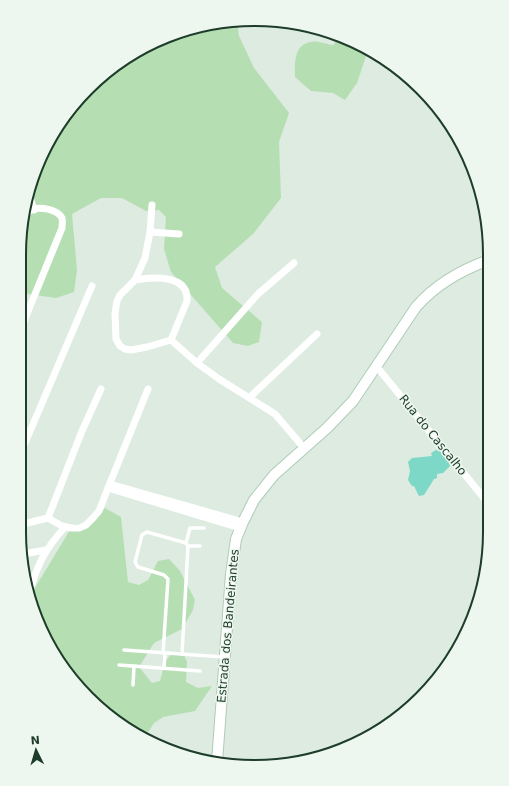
<svg xmlns="http://www.w3.org/2000/svg" width="509" height="786" font-family="'DejaVu Sans',sans-serif">
  <style>
    .green { fill: #b5dfb2 }
    .water { fill: #7dd8c8 }
    .lines { fill: none; stroke-linecap: round; stroke-linejoin: round }
    .secondary-casing { stroke: #afccb8; stroke-width: 12 }
    .service { stroke: #fff; stroke-width: 3.5 }
    .minor { stroke: #fff; stroke-width: 7 }
    .secondary { stroke: #fff; stroke-width: 10 }
    .labels { text-anchor: middle; dominant-baseline: central; stroke-width: 3; stroke-linejoin: round; paint-order: stroke }
    .street-label { font-size: 12px; fill: #1d3c29; stroke: #edf7ef }
    .rim { fill: none; stroke: #1d3c29; stroke-width: 2 }
  </style>
  <rect width="100%" height="100%" fill="#ddebe0"/>
  <g class="green">
    <polygon points="237,20 239,36 254,68 289,113 279,142 281,198 253,234 215,267 222,288 262,322 259,342 248,346 233,343 171,272 164,249 166,217 159,210 146,211 122,198 101,198 72,214 77,270 74,292 56,298 21,293 21,224 37,164 77,99 150,43"/>
    <path d="M340,37L367,53L357,83L345,100L333,93L311,91L295,77C295,64 293,46 310,42C316,40 326,44 333,45Z"/>
    <polygon points="105,508 121,517 128,582 139,585 148,580 158,561 169,559 180,571 195,600 193,610 182,629 154,643 139,667 152,683 160,681 165,662 172,653 182,651 187,662 186,682 198,688 212,686 195,711 163,717 154,723 145,737 111,718 59,663 31,607 30,596 73,525 91,521"/>
  </g>
  <path class="water" d="M436,450C445,453 448,457 450,466L443,473L437,474V478L434,479L424,495L419,496L414,486H412L408,480L410,471L408,462L412,458L432,456L431,453Z"/>
  <g class="lines">
    <defs>
      <path id="secondary" d="M217,762L231,574L236,539L243,522L254,500L274,475L327,428L353,401L416,307C436,284 461,270 489,260"/>
    </defs>
    <use href="#secondary" class="secondary-casing"/>
    <g class="service">
      <polyline points="186,543 190,528 204,528"/>
      <polyline points="188,546 200,546"/>
      <polyline points="124,650 224,657"/>
      <polyline points="163,653 168,579 164,575 138,567 135,562 142,535 147,532 186,543 188,546 182,654"/>
      <polyline points="119,665 200,671"/>
      <polyline points="164,668 165,653"/>
      <polyline points="133,685 134,666"/>
    </g>
    <g class="minor">
      <polyline points="29,194 34,210"/>
      <polyline points="152,205 150,232 145,258 135,280 120,295 117,301 115,313 116,339 120,346 125,349 131,350 147,347 171,340 197,363 219,379 275,414 304,448"/>
      <polyline points="150,232 179,234"/>
      <path d="M135,280C153,277 189,274 187,301L171,340"/>
      <path d="M20,331L62,228C62,224 63,221 62,218C57,209 39,206 31,210C27,212 24,217 22,220"/>
      <polyline points="197,363 258,294 294,263"/>
      <polyline points="377,367 488,503"/>
      <polyline points="250,397 317,334"/>
      <polyline points="19,457 92,286"/>
      <polyline points="110,484 243,522"/>
      <polyline points="108,488 240,528"/>
      <polyline points="48,518 82,431 101,389"/>
      <polyline points="19,525 48,518 62,526 71,528 79,528 86,525 93,518 99,511 108,488 148,389"/>
      <polyline points="23,554 46,550"/>
      <path d="M29,594C37,565 45,549 65,527"/>
    </g>
    <use href="#secondary" class="secondary"/>
  </g>
  <g class="labels">
    <g class="street-label">
      <text transform="translate(433 435) rotate(51)">Rua do Cascalho</text>
      <text transform="translate(228 626) rotate(-85)">Estrada dos Bandeirantes</text>
    </g>
  </g>
  <path d="M0 0H509V786H0ZM254 26H255A228 228 0 0 1 483 254V532A228 228 0 0 1 255 760H254A228 228 0 0 1 26 532V254A228 228 0 0 1 254 26Z" fill="#edf7ef" fill-rule="evenodd"/>
  <path class="rim" d="M254 26H255A228 228 0 0 1 483 254V532A228 228 0 0 1 255 760H254A228 228 0 0 1 26 532V254A228 228 0 0 1 254 26Z"/>
  <g transform="translate(36 750) rotate(355)" stroke="#edf7ef" stroke-width="3" paint-order="stroke">
  <path d="M0-3L7 15L0 10L-7 15Z" fill="#1d3c29"/>
  <text y="-6" font-size="11" font-weight="bold" text-anchor="middle" fill="#1d3c29">N</text>
  </g>
</svg>
